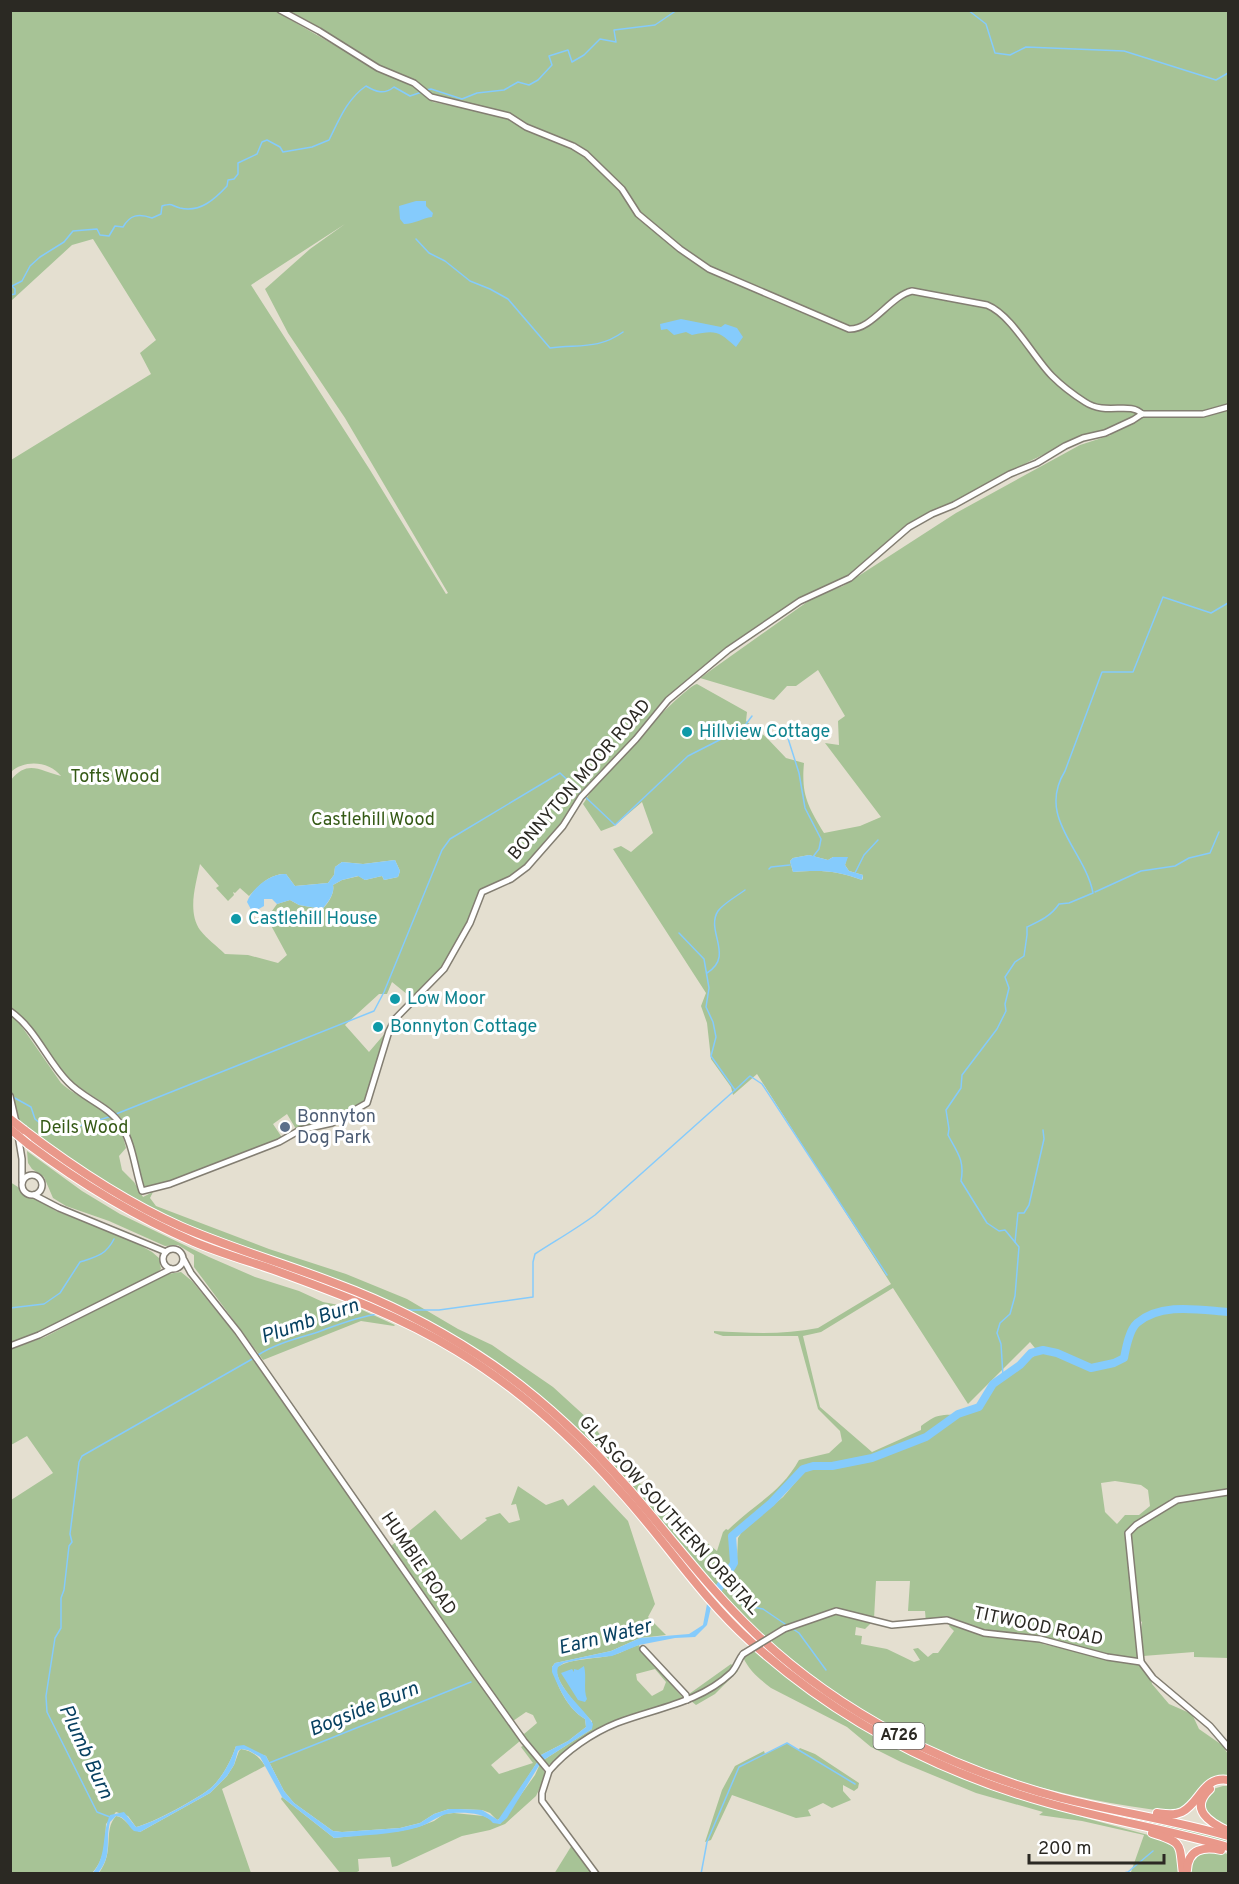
<svg xmlns="http://www.w3.org/2000/svg" width="1239" height="1884" font-family="Overpass,sans-serif">
  <style>
    .green { fill: #a7c396; fill-rule: evenodd }
    .water { fill: #85cbfc }
    .lines { fill: none; stroke-linecap: round; stroke-linejoin: round }
    .stream { stroke: #85cbfc; stroke-width: 1.5 }
    .river { stroke: #85cbfc; stroke-width: 8 }
    .minor-casing { stroke: #837e72; stroke-width: 8 }
    .highway-casing { stroke: #fff; stroke-width: 10 }
    .minor { stroke: #fff; stroke-width: 5 }
    .highway { stroke: #e9988a; stroke-width: 8 }
    .minor-bridge-casing { stroke: #837e72; stroke-width: 8; stroke-linecap: butt }
    .highway-bridge-casing { stroke: #fff; stroke-width: 10; stroke-linecap: butt }
    .minor-bridge { stroke: #fff; stroke-width: 5 }
    .highway-bridge { stroke: #e9988a; stroke-width: 8 }
    .culture-dot { fill: #0f9aa8; stroke: #fff; stroke-width: 2 }
    .service-dot { fill: #5c6f8a; stroke: #fff; stroke-width: 2 }
    .labels { text-anchor: middle; dominant-baseline: central; stroke-width: 6; stroke-linejoin: round; paint-order: stroke }
    .shield { fill: #fff; stroke: #6b6965; stroke-width: 1.5 }
    .shield-label { font-size: 16px; font-weight: bold; fill: #2b2923 }
    .culture-label { font-size: 18px; fill: #0d838f; stroke: #fff; text-anchor: start }
    .park-label { font-size: 18px; fill: #355a16; stroke: #fff }
    .street-label { font-size: 18px; fill: #2b2923; stroke: #fff }
    .service-label { font-size: 18px; fill: #4e5e75; stroke: #fff; text-anchor: start }
    .water-label { font-size: 20px; font-style: italic; fill: #084161; stroke: #fff }
  </style>
  <rect width="100%" height="100%" fill="#e4dfd0"/>
  <g class="green">
    <path d="M11,11H275L385,74L404,80L433,102L508,117L525,129L579,151L623,193L641,220L661,236L662,233L638,211L630,196L593,158L577,146L529,126L504,112L463,102L455,103L434,96L404,75L377,66L322,30L283,11H1228V1490L1180,1496L1169,1500L1171,1506L1179,1502L1228,1494V1658L1194,1657V1652L1143,1656L1140,1638L1142,1622L1138,1619L1129,1533L1127,1531L1138,1659H1126L1046,1639L1043,1644L1139,1665L1151,1678L1152,1684L1169,1704L1192,1714L1199,1729L1222,1745L1228,1754V1777L1207,1782L1186,1806L1171,1812C1014,1793 888,1746 768,1639L780,1632L837,1613L872,1622L865,1629L856,1627L855,1635L862,1636L861,1644L887,1649L914,1662L920,1660L913,1649L918,1648L928,1657L933,1653H938L954,1631L949,1626L951,1621L926,1623L925,1611H908L910,1581H876L874,1619L840,1609H834L782,1627L764,1637L719,1589L734,1568L737,1558L738,1538L743,1530L783,1497L806,1470L812,1468L813,1466L800,1471L770,1502L747,1519L730,1537L732,1562L716,1586C679,1546 646,1503 610,1462C550,1397 478,1348 401,1307C350,1280 293,1266 239,1247C190,1230 145,1207 101,1180C89,1172 75,1165 63,1156C47,1145 32,1132 17,1119L15,1103L11,1090V1016L18,1021L61,1083C77,1098 102,1105 116,1122C121,1128 124,1140 126,1148L119,1156L122,1170L134,1182L143,1197L153,1192L150,1198L156,1206L269,1249L346,1274L407,1299L458,1329L492,1345L553,1387L587,1418L627,1469L658,1503L717,1551L723,1532L726,1529L728,1530C753,1505 781,1493 799,1460L829,1453L842,1441L840,1431L818,1409L798,1336H723L714,1333V1331C748,1333 784,1335 818,1328L891,1284L757,1074L733,1095L731,1087L711,1059L707,1023L701,1006L706,993L613,849L621,846L631,852L653,833L642,802L614,826L601,831L583,804C587,799 589,793 593,788C602,774 685,686 697,684L747,712L746,721L766,737L786,758L804,763C801,795 808,806 824,833L860,826L881,817L825,743L839,745L838,721L845,716L818,670L796,686H787L774,700L700,678L814,597L843,586L956,513L1080,445L1111,435L1105,432L1078,438L1030,461L944,508L922,517L888,542L849,577L790,605L729,646L667,699L633,740L577,798L565,819L523,868L479,893L469,921L440,972L413,999L392,982L387,994H379L345,1025L369,1052L387,1031L365,1103L361,1105L332,1122L310,1125L296,1129L287,1114L273,1124L283,1139L173,1182L144,1188L142,1186C136,1166 134,1141 124,1123C110,1101 80,1093 63,1073C45,1053 34,1024 11,1009V780C28,759 40,771 61,776C50,761 24,759 11,772V460L151,374L140,353L156,340L93,239L72,245L11,301ZM345,224L310,249L265,289L288,333L345,418L448,593L446,594L370,470L251,285ZM809,855L828,860L833,857H847L845,865L849,871L863,875V878L862,880C836,870 820,870 793,872L790,861L793,858ZM395,860L400,871L398,877L384,880L382,876L365,880L359,876L342,880L333,885C335,893 328,904 322,909L299,905L290,900L277,904L267,918L287,955L278,963L248,955L225,954C217,946 207,939 200,930C187,911 196,884 200,864L219,886L216,888L228,901L234,895L233,892L235,893L240,888L249,896C259,885 271,873 286,874L295,886L328,883L334,875L335,867L342,862L363,864ZM893,1288L968,1404L1030,1342L1039,1353C1034,1355 995,1384 991,1389C987,1395 984,1405 979,1409C965,1419 947,1411 933,1418C929,1420 925,1423 921,1426V1430L872,1452L820,1407L803,1336L821,1332ZM1115,1481L1141,1485L1148,1490L1150,1506L1139,1515H1125L1117,1524L1105,1512L1101,1483Z"/>
    <path d="M25,1135C71,1172 121,1204 175,1228C251,1260 332,1281 407,1317C477,1351 542,1401 596,1457C636,1498 670,1544 707,1588L705,1589L659,1534L528,1399L402,1318L376,1305L208,1243L150,1218L81,1179L25,1138Z"/>
    <polygon points="27,1151 82,1191 120,1214 209,1257 255,1277 299,1291 323,1302 360,1309 395,1325 394,1326 361,1321 263,1360 194,1267 194,1255 178,1245 165,1246 109,1221 66,1206 53,1198 44,1177 32,1169 28,1163"/>
    <polygon points="10,1182 18,1187 24,1195 37,1199 56,1211 131,1240 152,1252 159,1258 161,1269 156,1273 46,1330 11,1343"/>
    <path d="M181,1272L192,1281L232,1330L520,1741L491,1765L499,1774L533,1763L521,1747L524,1745L538,1761L501,1818L497,1820L490,1813L482,1810L458,1809H449L434,1814L420,1823L400,1828L342,1832L333,1831L294,1803L284,1791L266,1756L236,1746C231,1761 223,1776 212,1787C201,1797 151,1824 136,1827L128,1816L116,1812L106,1824C105,1841 105,1860 92,1873H10L11,1500L53,1473L27,1436L11,1445V1349L45,1337L153,1280L167,1274Z"/>
    <path d="M594,1485L628,1521L655,1604L648,1617L666,1635L640,1638L611,1651L555,1663L552,1667C557,1686 567,1708 585,1719L586,1727L568,1741L539,1756L516,1726L524,1734L537,1723L533,1715L526,1712L513,1721L391,1546L435,1510L461,1540L487,1520L485,1518L500,1513L509,1523L520,1520L516,1504L511,1505L518,1486L546,1505L563,1499L568,1506Z"/>
    <path d="M762,1643L897,1739L959,1767L1028,1792L1228,1839V1843C1160,1825 1088,1814 1020,1792C924,1761 836,1711 760,1645Z"/>
    <path d="M639,1645L641,1650L684,1699L617,1720L595,1732L554,1763L547,1765L542,1761L592,1729V1721C582,1711 553,1681 557,1667C575,1657 595,1660 613,1655C622,1653 630,1647 639,1645ZM655,1669L666,1682L663,1690L652,1696L637,1680L636,1674Z"/>
    <path d="M755,1648L783,1673L833,1709L943,1769L995,1791L1089,1819L1163,1839L1175,1844L1181,1873H1119L1131,1872L1144,1835L1082,1821L1039,1815L1043,1812L976,1793L901,1762L871,1747L847,1727L771,1688C760,1679 749,1671 743,1657Z"/>
    <polygon points="731,1664 738,1671 715,1694 696,1705 691,1701 689,1694"/>
    <polygon points="787,1743 798,1750 800,1748 815,1754 859,1783 858,1788 854,1791 843,1785 843,1791 851,1800 832,1808 823,1803 808,1810 811,1816 796,1818 732,1795 711,1840 705,1842 722,1790 735,1766 764,1751 765,1754"/>
    <path d="M241,1749C252,1751 259,1756 265,1766L222,1789L251,1873L98,1874C116,1852 102,1831 116,1816C125,1817 129,1828 140,1832L210,1793L227,1776L234,1765L239,1751Z"/>
    <polygon points="540,1764 546,1775 536,1796 505,1824 490,1830 462,1836 397,1866 392,1867 390,1857 358,1859 359,1871 357,1872 340,1873 281,1799 282,1797 334,1838 400,1831 418,1827 434,1821 444,1814 454,1813 484,1816 500,1824 535,1775"/>
    <path d="M1223,1786H1228V1827C1211,1819 1205,1820 1204,1799L1213,1789Z"/>
    <polygon points="572,1845 594,1874 554,1874"/>
    <polygon points="1212,1850 1228,1854 1228,1873 1190,1873 1191,1864 1198,1854"/>
  </g>
  <g class="water">
    <path d="M416,201H426V206L433,213L432,217C422,218 415,224 404,224L400,219L399,206Z"/>
    <path d="M681,319L721,327L725,324L737,328L743,337L736,347C718,331 716,330 692,335L686,332L674,335L667,329L661,330L660,324Z"/>
    <path d="M809,855L828,860L833,857H848L845,865L849,871L863,875L862,880C836,870 820,870 793,872L790,861L793,858Z"/>
    <path d="M395,860L400,871L398,877L384,880L382,876L365,880L358,876L342,880L333,885C335,893 328,903 322,909L299,905L290,900L277,904L272,899H264V906L257,910L254,915L247,902C252,888 271,873 286,874L295,886L328,883L334,875L335,867L342,862L363,864Z"/>
    <path d="M707,1604L711,1607L707,1625L695,1637L675,1638L639,1645L612,1656L583,1659L564,1663L558,1667C552,1684 586,1710 593,1724L592,1729L542,1761L539,1756L568,1741L586,1727L585,1719C568,1709 560,1690 552,1672V1667L555,1663L611,1651L640,1638L689,1634L703,1625Z"/>
    <path d="M584,1666C587,1677 583,1689 587,1699L585,1702L578,1700L561,1673L572,1669L574,1672V1669L578,1670Z"/>
    <path d="M244,1745L266,1756L284,1791L294,1803L333,1831L342,1832L400,1828L420,1823L434,1814L449,1809H458L482,1810L498,1820L538,1761L540,1764L507,1818L500,1824L493,1823C486,1813 465,1812 453,1813C441,1813 431,1823 419,1827C392,1835 362,1835 334,1838L282,1797L260,1757L248,1750L241,1749L238,1751L234,1765L227,1776L210,1793L140,1832L134,1831C127,1825 125,1816 116,1816L110,1822C105,1842 113,1855 98,1873L92,1874C108,1856 101,1834 110,1815L124,1812L136,1827C152,1824 201,1797 212,1787C223,1776 231,1761 236,1746Z"/>
  </g>
  <g class="lines">
    <g class="stream">
      <polyline points="968,10 986,24 995,53 1010,55 1026,47 1124,51 1216,80 1228,73"/>
      <polyline points="426,90 431,89 462,99 477,93 504,90 518,82 529,85 538,80 552,65 549,56 568,50 572,62 584,55 600,39 616,42 614,30 655,25 677,10"/>
      <path d="M416,239L429,253L445,261L470,281L490,289L508,299L550,348C578,344 598,350 623,332"/>
      <path d="M10,295L15,294V289L12,286L22,281L30,266L40,257L64,242L73,231L97,229L100,235L109,236L115,226L123,227C130,215 138,213 152,218L161,214L162,206C173,203 170,205 180,208C200,213 215,199 227,186L228,180L234,179L238,174V163L257,154L262,142L267,140L280,147L283,152L312,147L329,140C339,120 347,99 366,86C376,92 384,95 394,87L410,96L422,92"/>
      <polyline points="786,732 799,773 805,808 821,839 819,849 812,858"/>
      <polyline points="769,869 771,867 790,865"/>
      <polyline points="855,873 864,855 878,840"/>
      <polyline points="1095,892 1141,871 1175,866 1189,858 1210,853 1219,832"/>
      <path d="M707,973C735,956 705,931 718,911C724,903 737,896 745,890"/>
      <polyline points="735,1090 750,1076 762,1084 887,1275"/>
      <polyline points="13,1097 31,1107 35,1119 53,1134 112,1116"/>
      <polyline points="116,1114 374,1011 384,992 442,850 450,839 560,773 615,825 688,756 743,728 752,716"/>
      <polyline points="1015,1242 1018,1213 1024,1213 1029,1205 1044,1139 1043,1130"/>
      <path d="M10,1308L44,1304L60,1293L80,1262C96,1257 106,1255 114,1239"/>
      <path d="M406,1310H439L533,1297V1262L535,1254C555,1241 576,1229 595,1215L735,1090L711,1056L716,1037L713,1022L706,1007L709,988L704,959L679,933"/>
      <path d="M258,1355C275,1344 295,1339 315,1333C335,1326 356,1317 378,1314"/>
      <path d="M1003,1376L1001,1344L997,1333L1000,1323L1010,1314L1015,1296L1019,1247L1005,1230L999,1231L987,1223L961,1181C965,1160 957,1152 948,1135L949,1129L946,1110L961,1088L962,1075L997,1029L1006,1011L1005,1004L1009,988L1005,977L1015,962L1024,956L1027,935V927C1040,921 1051,916 1059,904L1069,903L1093,893C1085,850 1036,818 1065,771L1102,672H1133L1163,597L1211,613L1228,603"/>
      <polyline points="742,1605 763,1609 785,1624"/>
      <polyline points="793,1629 799,1633 826,1670"/>
      <polyline points="269,1763 471,1682"/>
      <polyline points="110,1817 97,1812 47,1712 46,1696 55,1638 61,1628 61,1598 64,1590 69,1546 72,1542 70,1534 79,1462 82,1456 254,1358"/>
      <polyline points="701,1874 707,1842 739,1767 787,1743 855,1784"/>
      <polyline points="1119,1874 1128,1872 1153,1851"/>
    </g>
    <path class="river" d="M713,1598L734,1563L732,1536L771,1503L803,1469L813,1466H832L872,1458L926,1437L958,1414L979,1407L993,1384L1020,1365L1031,1353L1043,1350L1057,1353L1091,1368L1114,1363L1124,1358C1126,1348 1129,1330 1137,1323C1161,1302 1200,1310 1228,1312"/>
    <defs>
      <g id="minor">
        <path d="M280,10L319,31L378,68L414,83L431,97L509,116L526,127L573,146L586,154L622,189L638,214L680,249L709,269L849,329C872,330 890,296 912,291L987,305C1012,315 1033,357 1052,376C1062,386 1074,395 1085,402C1106,416 1130,401 1142,414"/>
        <polyline points="1142,414 1203,414 1228,407"/>
        <path d="M10,1011C36,1029 47,1061 68,1082C84,1099 109,1106 121,1125C133,1144 135,1170 142,1191L170,1184L279,1142L300,1130L332,1123L367,1103L389,1031L395,1019L444,969L470,923L482,892L511,879L527,867L563,826L581,797L636,739L668,700L728,650L800,601L850,578L909,527L932,514L954,505L1010,474L1037,463L1065,446L1083,438L1105,433L1133,420L1142,414"/>
        <polyline points="10,1096 16,1122"/>
        <polyline points="18,1135 22,1159 22,1181"/>
        <circle cx="32" cy="1185" r="10"/>
        <polyline points="34,1195 59,1208 166,1252"/>
        <circle cx="173" cy="1259" r="10"/>
        <polyline points="184,1260 191,1273 238,1332 477,1675 524,1741 549,1771 542,1793 542,1801 596,1874"/>
        <polyline points="10,1346 39,1335 171,1269"/>
        <polyline points="1228,1492 1177,1500 1136,1525 1128,1533 1141,1662 1153,1678 1210,1726 1228,1747"/>
        <polyline points="784,1629 836,1611 892,1625 947,1620 984,1633 1040,1639 1107,1657 1141,1662"/>
        <polyline points="643,1649 686,1695 687,1700"/>
        <path d="M549,1771C566,1751 592,1733 617,1723C656,1708 699,1703 731,1673C737,1667 738,1660 743,1654"/>
      </g>
      <g id="highway">
        <path d="M24,1130C74,1168 125,1202 182,1227C233,1249 286,1264 337,1284C386,1302 433,1326 478,1355C534,1391 583,1437 627,1487C670,1536 708,1588 755,1633C840,1714 948,1768 1061,1798C1116,1812 1173,1820 1228,1836"/>
        <path d="M28,1144C80,1183 134,1216 194,1242C220,1253 248,1261 274,1270C337,1293 400,1316 457,1351C518,1388 572,1437 619,1490C664,1539 700,1596 750,1641C835,1718 937,1772 1048,1803C1108,1820 1169,1830 1228,1847"/>
        <path d="M1210,1789C1188,1809 1210,1823 1228,1831"/>
        <path d="M1157,1813C1165,1814 1174,1816 1182,1812C1200,1803 1203,1776 1228,1780"/>
        <path d="M1152,1833C1184,1843 1179,1843 1183,1874"/>
        <path d="M1187,1870C1188,1849 1204,1846 1221,1850"/>
      </g>
    </defs>
    <use href="#minor" class="minor-casing"/>
    <use href="#highway" class="highway-casing"/>
    <use href="#minor" class="minor"/>
    <use href="#highway" class="highway"/>
    <defs>
      <polyline id="minor-bridge" points="743,1654 784,1629"/>
      <g id="highway-bridge">
        <polyline points="10,1119 24,1130"/>
        <polyline points="10,1129 28,1144"/>
      </g>
    </defs>
    <use href="#minor-bridge" class="minor-bridge-casing"/>
    <use href="#highway-bridge" class="highway-bridge-casing"/>
    <use href="#minor-bridge" class="minor-bridge"/>
    <use href="#highway-bridge" class="highway-bridge"/>
  </g>
  <g class="culture-dot">
    <circle cx="687" cy="732" r="6"/>
    <circle cx="236" cy="919" r="6"/>
    <circle cx="395" cy="999" r="6"/>
    <circle cx="378" cy="1027" r="6"/>
  </g>
  <circle class="service-dot" cx="285" cy="1127" r="6"/>
  <g class="labels">
    <rect class="shield" x="873.5" y="1723" width="51" height="26" rx="4.5"/>
    <g class="shield-label">
      <text x="899" y="1736">A726</text>
    </g>
    <g class="culture-label">
      <text x="699" y="732">Hillview Cottage</text>
      <text x="248" y="919">Castlehill House</text>
      <text x="407" y="999">Low Moor</text>
      <text x="390" y="1027">Bonnyton Cottage</text>
    </g>
    <g class="park-label">
      <text x="115" y="777">Tofts Wood</text>
      <text x="373" y="820">Castlehill Wood</text>
      <text x="84" y="1128">Deils Wood</text>
    </g>
    <g class="street-label">
      <text transform="translate(580 780) rotate(-49)">BONNYTON MOOR ROAD</text>
      <text transform="translate(669 1516) rotate(48)">GLASGOW SOUTHERN ORBITAL</text>
      <text transform="translate(418 1564) rotate(56)">HUMBIE ROAD</text>
      <text transform="translate(1038 1627) rotate(12)">TITWOOD ROAD</text>
    </g>
    <g class="service-label">
      <text x="297" y="1117">Bonnyton<tspan x="297" dy="21">Dog Park</tspan></text>
    </g>
    <g class="water-label">
      <text transform="translate(310 1322) rotate(-19)">Plumb Burn</text>
      <text transform="translate(605 1638) rotate(-14)">Earn Water</text>
      <text transform="translate(364 1710) rotate(-22)">Bogside Burn</text>
      <text transform="translate(85 1752) rotate(65)">Plumb Burn</text>
    </g>
  </g>
  <rect width="1239" height="1884" fill="none" stroke="#2b2923" stroke-width="24"/>
  <path d="M1029 1854v9h135v-9" fill="none" stroke="#2b2923" stroke-width="3"/>
  <text x="1038" y="1854" font-size="18" fill="#2b2923" stroke="#ffffff" stroke-width="4.5" paint-order="stroke">200 m</text>
</svg>
